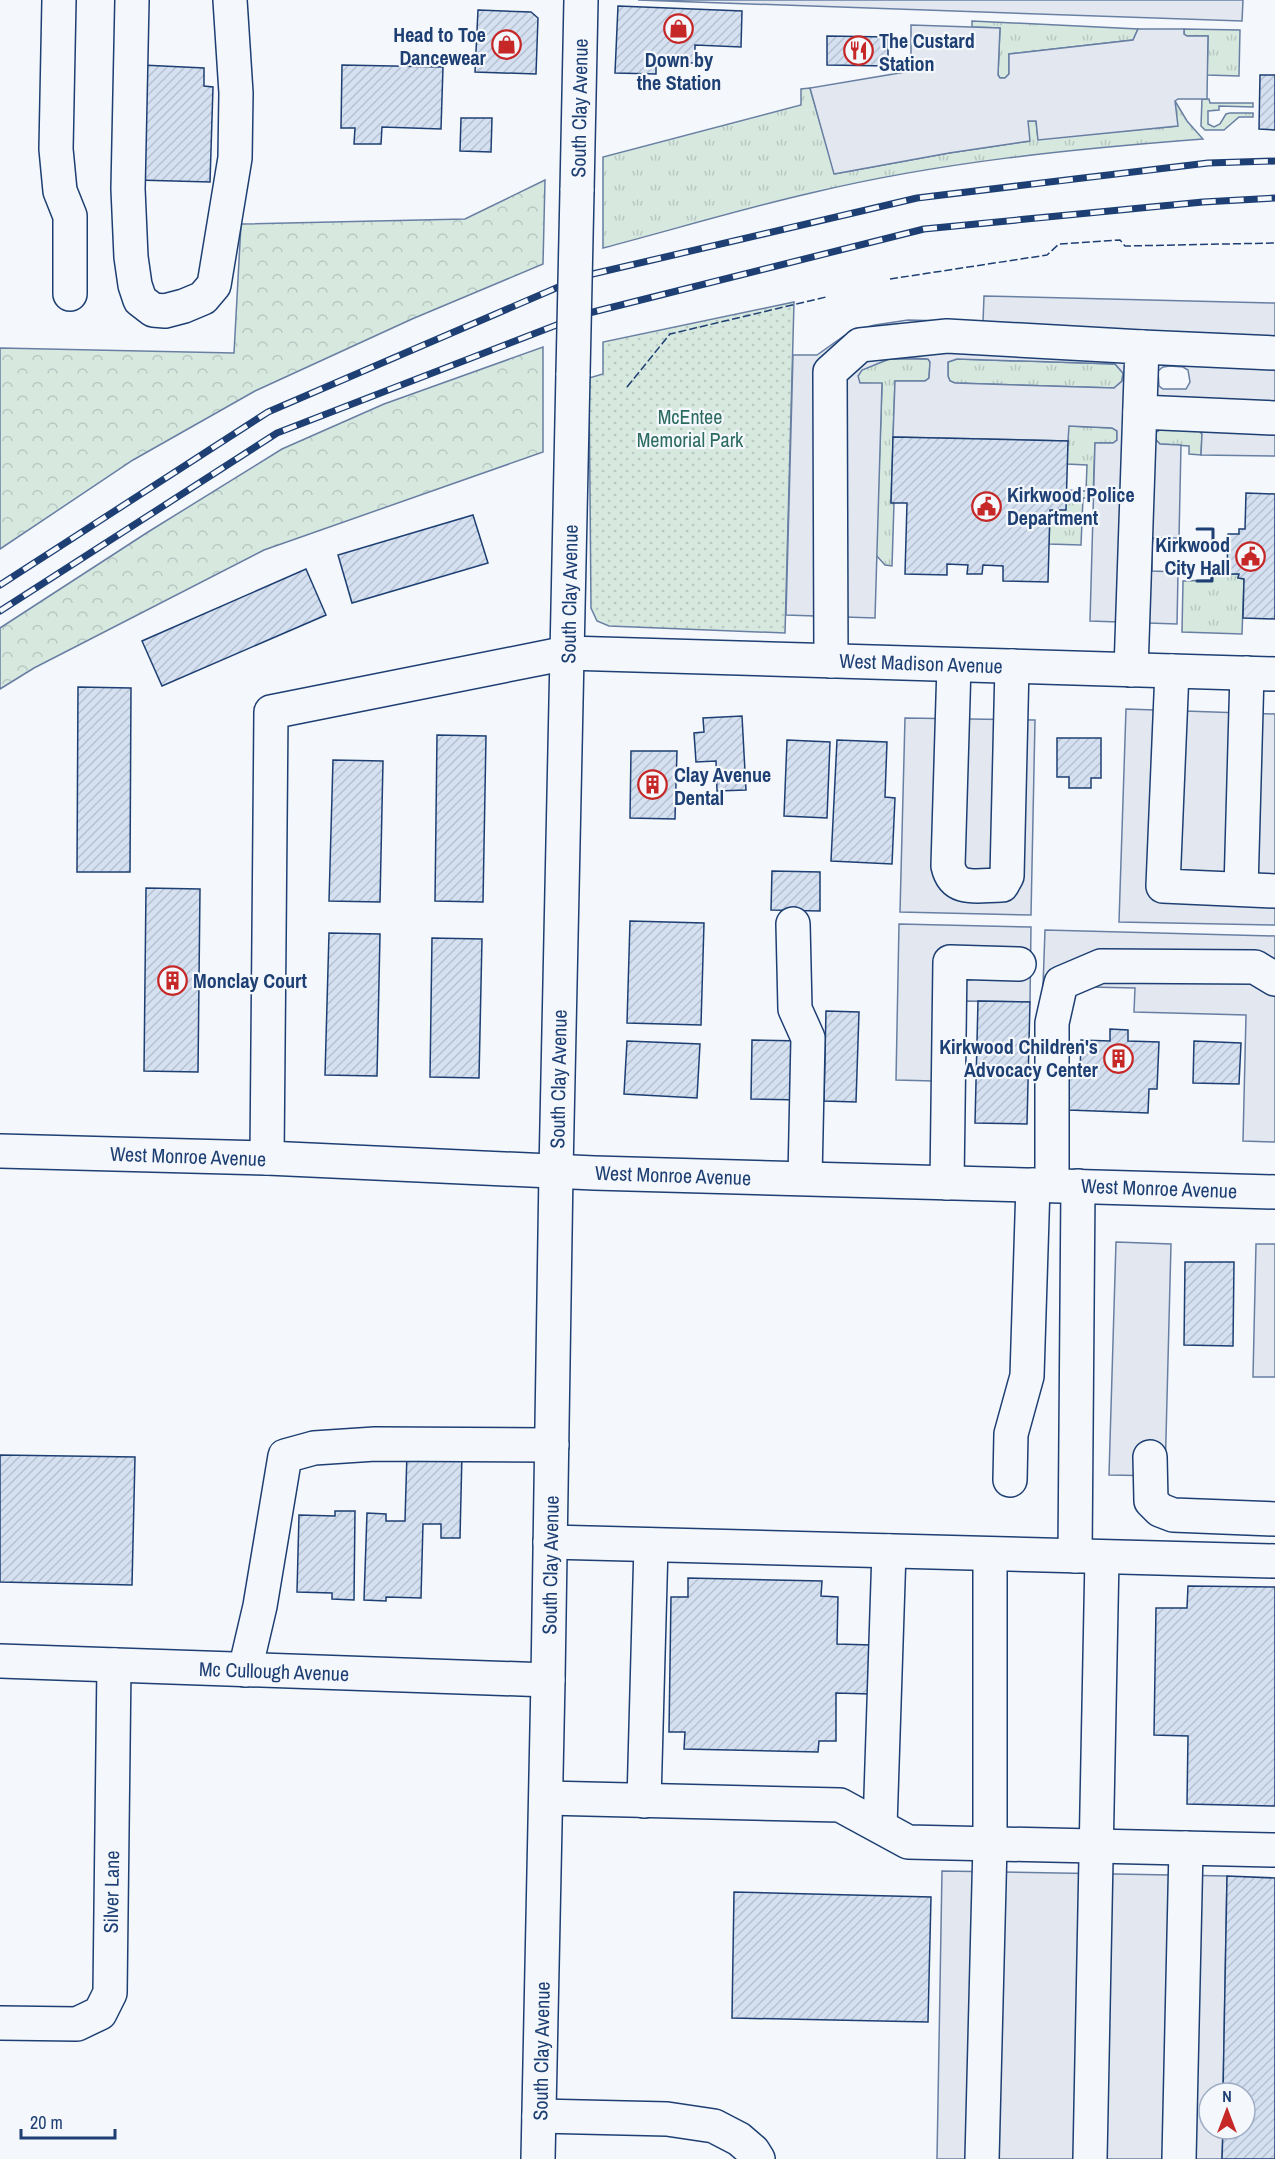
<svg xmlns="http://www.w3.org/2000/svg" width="1275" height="2159" font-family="'Archivo Narrow',sans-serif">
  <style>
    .grass { fill: url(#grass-tufts); stroke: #687fa3; stroke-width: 1.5 }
    .forest { fill: url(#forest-crowns); stroke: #687fa3; stroke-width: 1.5 }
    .park { fill: url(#park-dots); stroke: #687fa3; stroke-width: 1.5 }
    .parking { fill: #e3e8f0; stroke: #687fa3; stroke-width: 1.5; fill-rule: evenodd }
    .building { fill: url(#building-hatch); stroke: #1d3f73; stroke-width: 1.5 }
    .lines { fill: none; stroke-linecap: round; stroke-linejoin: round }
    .minor-casing { stroke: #1d3f73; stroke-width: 36 }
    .minor { stroke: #f4f7fb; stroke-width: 33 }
    .rail-casing { stroke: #1d3f73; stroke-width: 7 }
    .rail { stroke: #f4f7fb; stroke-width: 4.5; stroke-dasharray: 14; stroke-linecap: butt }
    .minor-bridge-casing { stroke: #1d3f73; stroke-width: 36; stroke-linecap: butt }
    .minor-bridge { stroke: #f4f7fb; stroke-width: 33 }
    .fence { stroke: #1d3f73; stroke-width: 1.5; stroke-dasharray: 8 3; stroke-linecap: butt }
    .wall { stroke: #1d3f73; stroke-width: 3 }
    .labels { text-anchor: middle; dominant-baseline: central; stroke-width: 4.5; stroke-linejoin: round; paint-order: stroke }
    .poi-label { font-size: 20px; font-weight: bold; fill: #1d3f73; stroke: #f4f7fb; text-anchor: start }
    .street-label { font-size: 20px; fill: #1d3f73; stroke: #f4f7fb }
    .park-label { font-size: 20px; fill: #2c6c60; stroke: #f4f7fb }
  </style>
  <defs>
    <pattern id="grass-tufts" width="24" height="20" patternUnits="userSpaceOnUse" patternTransform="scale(1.5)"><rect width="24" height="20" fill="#d7e8df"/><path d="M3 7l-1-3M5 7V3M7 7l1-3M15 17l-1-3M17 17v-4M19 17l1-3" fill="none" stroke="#b8c8c3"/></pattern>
    <pattern id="forest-crowns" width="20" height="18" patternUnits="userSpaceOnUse" patternTransform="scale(1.5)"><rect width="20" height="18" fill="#d7e8df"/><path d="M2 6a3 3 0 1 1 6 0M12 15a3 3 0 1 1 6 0" fill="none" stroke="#b8c8c3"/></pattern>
    <pattern id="park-dots" width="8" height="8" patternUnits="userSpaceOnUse" patternTransform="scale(1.5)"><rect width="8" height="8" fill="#d7e8df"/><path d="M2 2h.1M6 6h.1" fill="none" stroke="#b8c8c3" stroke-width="1.8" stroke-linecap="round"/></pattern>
    <pattern id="building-hatch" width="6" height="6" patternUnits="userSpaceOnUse" patternTransform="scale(1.5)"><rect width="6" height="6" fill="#d5e0f0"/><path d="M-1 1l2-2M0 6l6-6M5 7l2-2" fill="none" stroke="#b6c1d1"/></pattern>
  </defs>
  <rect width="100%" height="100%" fill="#f4f7fb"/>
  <g class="grass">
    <polygon points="972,21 1138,29 1133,40 1009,54 1009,74 1005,78 1000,78 998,75 1000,28 972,27"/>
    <polygon points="1184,29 1240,30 1239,76 1207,75 1208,36 1187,36 1184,34"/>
    <path d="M810,88L835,174L949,153L1029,141L1027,121H1036L1038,139L1177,126L1175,101L1187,121L1203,139C1072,149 940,162 811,193C741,209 672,230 603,248V157L801,105V89Z"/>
    <polygon points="1202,99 1209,99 1210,103 1253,103 1253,107 1219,106 1219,110 1208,111 1208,124 1214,127 1220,124 1226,114 1230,113 1253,113 1253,117 1239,117 1224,130 1205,130 1201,126"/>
    <polygon points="889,359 928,359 930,362 929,378 925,381 895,381 891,502 894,503 892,566 885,565 876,555 882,384 859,383 858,376 861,370"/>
    <polygon points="957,359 1115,364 1123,373 1122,381 1114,388 955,383 950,381 948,376 948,362"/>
    <polygon points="1068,426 1113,428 1117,431 1117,440 1113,443 1095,443 1093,498 1083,498 1081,545 1049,544 1050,510 1066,490 1086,491 1087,465 1067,464"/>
    <polygon points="1163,428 1198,429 1202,434 1201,455 1189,454 1189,446 1160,444 1156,440 1156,432"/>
    <polygon points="1212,568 1227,569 1227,574 1239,574 1238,578 1244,579 1242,634 1182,632 1183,581 1211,580"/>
  </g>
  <g class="forest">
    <polygon points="545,180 543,264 412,319 255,391 133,460 0,549 0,348 234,353 241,224 465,219"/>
    <polygon points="543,347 543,452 264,550 34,668 0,689 0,628 148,532 282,449 384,404"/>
  </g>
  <polygon class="park" points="794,302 785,633 609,626 597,621 591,608 589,378 603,374 603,342"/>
  <g class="parking">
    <polygon points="638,0 1243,0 1242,21"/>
    <polygon points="911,25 1000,28 998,75 1000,78 1005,78 1009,74 1009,54 1133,40 1138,29 1184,29 1184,34 1187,36 1208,36 1207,99 1178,99 1175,101 1178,126 1038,140 1036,121 1028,121 1030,141 949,153 834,174 810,88 911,71"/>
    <path d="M984,296L1275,303V456L1201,455L1202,434L1198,429L1163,428L1156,432V440L1160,444L1181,445L1179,538H1153L1152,547V571L1178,572L1177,624L1090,621L1095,443H1113L1117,440V431L1112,428L1069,426L1068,441L893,437L895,381H925L929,378L930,362L928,359L910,358L889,359L862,370L858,376L860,383H882L875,618L786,615L793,355H817L844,336L859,329L875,325L908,320L983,322ZM957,359L1115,364L1123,373L1122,381L1114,388L955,383L950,381L948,376V362ZM1170,366L1183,367L1188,370L1190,382L1186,389H1163L1159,386L1158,371L1163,367Z"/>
    <polygon points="1126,709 1275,714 1275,925 1119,922"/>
    <polygon points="905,718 1035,720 1031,915 900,912"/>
    <polygon points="899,924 1031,927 1030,1002 966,1001 934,1081 896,1080"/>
    <polygon points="1045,930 1275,936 1275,1142 1243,1141 1246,1015 1134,1012 1135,988 1043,986"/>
    <polygon points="1116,1242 1171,1244 1165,1476 1109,1475"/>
    <polygon points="1256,1244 1275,1244 1275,1377 1253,1377"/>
    <polygon points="942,1871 1227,1876 1223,2093 1209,2093 1209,2129 1223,2129 1222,2159 937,2159"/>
  </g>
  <g class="building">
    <polygon points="618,6 742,11 741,47 695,45 695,63 656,62 656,74 615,73"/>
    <polygon points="478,10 531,12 538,18 536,74 475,72"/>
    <polygon points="827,36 888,37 888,66 827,65"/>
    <polygon points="142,65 204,68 204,86 213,87 210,182 137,180"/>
    <polygon points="342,65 443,67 441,129 382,127 381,144 354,144 355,128 341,128"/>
    <polygon points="1260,75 1275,75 1275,130 1259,129"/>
    <polygon points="461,118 492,118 491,152 460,151"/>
    <polygon points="893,437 1068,441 1066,510 1050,510 1048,582 1003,581 1003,566 983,565 982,574 967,574 968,565 947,564 947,575 905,574 907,503 891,503"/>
    <polygon points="1246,493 1275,494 1275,619 1243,618 1244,579 1238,578 1239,574 1227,574 1228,534 1239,534 1239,529 1245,529"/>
    <polygon points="473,515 488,563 352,603 338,555"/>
    <polygon points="306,569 326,615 162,686 142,641"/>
    <polygon points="78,687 131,688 130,872 77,872"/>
    <polygon points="742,716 746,790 717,791 716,761 696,762 694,733 704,732 703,718"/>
    <polygon points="437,735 486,736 483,902 435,901"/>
    <polygon points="1057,738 1101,738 1101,778 1091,778 1091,788 1069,788 1069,777 1057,777"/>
    <polygon points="787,740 830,742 827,818 784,816"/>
    <polygon points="837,740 887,742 885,797 895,798 892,864 831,861"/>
    <polygon points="631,751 677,751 675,819 630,818"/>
    <polygon points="333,760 383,761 380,902 329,901"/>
    <polygon points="772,871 820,872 820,911 771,910"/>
    <polygon points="146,888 200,889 198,1072 144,1071"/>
    <polygon points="630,921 704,923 701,1025 627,1023"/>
    <polygon points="329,933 380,934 377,1076 325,1075"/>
    <polygon points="432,938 482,939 479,1078 430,1077"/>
    <polygon points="978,1001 1030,1002 1027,1124 975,1123"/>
    <polygon points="826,1011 859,1012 856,1102 824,1101"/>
    <polygon points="1110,1029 1128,1030 1128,1041 1159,1042 1157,1089 1149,1089 1148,1113 1068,1110 1069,1074 1080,1074 1081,1040 1110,1041"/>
    <polygon points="752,1040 803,1041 802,1100 751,1099"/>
    <polygon points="627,1041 700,1044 697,1098 624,1094"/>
    <polygon points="1194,1041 1241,1043 1239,1084 1193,1083"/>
    <polygon points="1185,1262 1234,1262 1233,1346 1184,1345"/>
    <polygon points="407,1452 462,1453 460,1538 441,1538 441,1524 423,1524 421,1598 386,1597 386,1601 364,1600 367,1513 386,1514 386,1521 405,1521"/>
    <polygon points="0,1455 135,1457 132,1585 0,1582"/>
    <polygon points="335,1511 355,1511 354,1600 332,1599 332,1593 297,1592 299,1515 335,1516"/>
    <polygon points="688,1578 822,1581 821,1596 838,1597 837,1644 871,1645 870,1694 836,1693 836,1741 819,1741 818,1752 684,1749 685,1732 669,1732 671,1597 688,1597"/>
    <polygon points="1188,1586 1275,1587 1275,1806 1187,1804 1188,1736 1154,1735 1156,1608 1187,1608"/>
    <polygon points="1227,1876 1275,1878 1275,2159 1222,2159 1223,2129 1245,2129 1245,2093 1223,2093"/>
    <polygon points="734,1892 931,1897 928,2022 732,2018"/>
  </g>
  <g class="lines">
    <defs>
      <g id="minor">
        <polyline points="59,0 56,149 60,191 70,216 70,294"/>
        <polyline points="132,0 128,189 131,257 135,285 140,300 153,310 165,311 184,306 203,298 214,285 235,158 236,93 230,0"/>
        <polyline points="577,191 581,0"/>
        <polyline points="1142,347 1275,353"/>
        <polyline points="1140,412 1275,418"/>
        <polyline points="831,661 830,372 860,345 947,336 1142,347 1131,670"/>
        <path d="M954,665L948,866C954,893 978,885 1002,885L1007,876L1012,666"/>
        <polyline points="1172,671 1163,886 1275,891"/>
        <polyline points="1241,889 1247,673"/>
        <polyline points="793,924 795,1009 808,1038 805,1178"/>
        <polyline points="0,1151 267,1158 594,1173 1275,1192"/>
        <polyline points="267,1158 271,712 567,653 1275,674"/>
        <polyline points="947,1183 950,962 1019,964"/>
        <polyline points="1052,1185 1052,1023 1061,983 1101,966 1255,967 1275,979"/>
        <polyline points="1150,1457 1151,1501 1160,1510 1173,1515 1275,1519"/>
        <polyline points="1010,1480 1011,1434 1027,1376 1033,1185"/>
        <polyline points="550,1542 1275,1561"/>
        <polyline points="1075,1556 1078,1186"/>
        <polyline points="0,1661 548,1680"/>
        <polyline points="245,1670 260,1606 285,1456 314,1448 375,1444 552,1445"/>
        <polyline points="546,1798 840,1805 908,1842 1275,1850"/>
        <polyline points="644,1801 651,1545"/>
        <polyline points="880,1826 889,1551"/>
        <polyline points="0,2023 77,2024 100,2013 110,1993 114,1665"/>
        <polyline points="539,2116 667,2119 714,2126 739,2139 753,2151 758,2159"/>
        <polyline points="538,2159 548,1680 556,1171 573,373"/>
        <polyline points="982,2159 990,1844 990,1554"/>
        <polyline points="1090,2159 1102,1557"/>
        <polyline points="1179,2159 1186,1848"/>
      </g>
    </defs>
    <use href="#minor" class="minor-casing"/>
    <use href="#minor" class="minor"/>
    <defs>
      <g id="rail">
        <polyline points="0,585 268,412 584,276 917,198 1208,163 1275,161"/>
        <polyline points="0,611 277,433 585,314 924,229 1203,202 1275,198"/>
      </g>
    </defs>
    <use href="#rail" class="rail-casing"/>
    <use href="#rail" class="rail"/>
    <defs>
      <polyline id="minor-bridge" points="573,373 577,191"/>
    </defs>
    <use href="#minor-bridge" class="minor-bridge-casing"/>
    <use href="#minor-bridge" class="minor-bridge"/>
    <g class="fence">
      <polyline points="890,279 1047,255 1059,244 1120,240 1125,246 1275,243"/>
      <polyline points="627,387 670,334 826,297"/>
    </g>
    <g class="wall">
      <polyline points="1197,529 1213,529 1213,542"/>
      <polyline points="1197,581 1212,581 1212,568"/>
    </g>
  </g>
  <defs>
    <symbol id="shop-ring" viewBox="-11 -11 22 22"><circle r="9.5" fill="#f4f7fb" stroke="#c62828" stroke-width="1.5"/><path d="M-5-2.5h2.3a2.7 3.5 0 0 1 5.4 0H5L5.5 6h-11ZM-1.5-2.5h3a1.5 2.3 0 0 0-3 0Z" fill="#c62828"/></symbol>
    <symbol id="restaurant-ring" viewBox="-11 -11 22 22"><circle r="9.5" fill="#f4f7fb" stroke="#c62828" stroke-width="1.5"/><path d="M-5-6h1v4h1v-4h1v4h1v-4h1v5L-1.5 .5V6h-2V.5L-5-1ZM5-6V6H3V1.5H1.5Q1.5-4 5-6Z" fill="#c62828"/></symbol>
    <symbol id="civic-ring" viewBox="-11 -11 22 22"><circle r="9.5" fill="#f4f7fb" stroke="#c62828" stroke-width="1.5"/><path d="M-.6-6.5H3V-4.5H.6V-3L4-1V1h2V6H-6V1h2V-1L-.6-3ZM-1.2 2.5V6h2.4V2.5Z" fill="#c62828"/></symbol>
    <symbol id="building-ring" viewBox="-11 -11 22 22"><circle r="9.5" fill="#f4f7fb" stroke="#c62828" stroke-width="1.5"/><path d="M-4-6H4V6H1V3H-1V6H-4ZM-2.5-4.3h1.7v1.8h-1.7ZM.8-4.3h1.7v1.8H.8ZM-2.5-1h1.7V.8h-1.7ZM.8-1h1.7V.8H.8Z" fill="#c62828"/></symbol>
  </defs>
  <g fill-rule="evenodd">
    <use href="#shop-ring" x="662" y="12" width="33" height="33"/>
    <use href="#shop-ring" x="490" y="28" width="33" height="33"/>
    <use href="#restaurant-ring" x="842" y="34" width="33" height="33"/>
    <use href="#civic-ring" x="970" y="490" width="33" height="33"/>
    <use href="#civic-ring" x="1234" y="540" width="33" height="33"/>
    <use href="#building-ring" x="636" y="768" width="33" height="33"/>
    <use href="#building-ring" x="156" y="964" width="33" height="33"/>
    <use href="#building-ring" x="1102" y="1042" width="33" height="33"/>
  </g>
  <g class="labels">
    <g class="poi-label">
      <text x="486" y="34" text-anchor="end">Head to Toe<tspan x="486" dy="23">Dancewear</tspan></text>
      <text x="879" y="40">The Custard<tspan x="879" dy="23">Station</tspan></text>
      <text x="679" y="59" text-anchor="middle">Down by<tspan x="679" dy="23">the Station</tspan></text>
      <text x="1007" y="494">Kirkwood Police<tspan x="1007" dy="23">Department</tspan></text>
      <text x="1230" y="544" text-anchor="end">Kirkwood<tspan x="1230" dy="23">City Hall</tspan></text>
      <text x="674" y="774">Clay Avenue<tspan x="674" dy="23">Dental</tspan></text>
      <text x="193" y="980">Monclay Court</text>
      <text x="1098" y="1046" text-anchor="end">Kirkwood Children's<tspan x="1098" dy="23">Advocacy Center</tspan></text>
    </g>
    <g class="street-label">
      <text transform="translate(579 108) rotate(-89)">South Clay Avenue</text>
      <text transform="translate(569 594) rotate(-89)">South Clay Avenue</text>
      <text transform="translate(921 663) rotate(2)">West Madison Avenue</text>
      <text transform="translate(558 1079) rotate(-89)">South Clay Avenue</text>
      <text transform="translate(188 1156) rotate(2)">West Monroe Avenue</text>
      <text transform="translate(673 1175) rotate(2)">West Monroe Avenue</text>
      <text transform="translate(1159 1188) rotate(2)">West Monroe Avenue</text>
      <text transform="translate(550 1565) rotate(-89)">South Clay Avenue</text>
      <text transform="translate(274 1671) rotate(2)">Mc Cullough Avenue</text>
      <text transform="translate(111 1892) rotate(-89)">Silver Lane</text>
      <text transform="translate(541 2051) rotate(-89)">South Clay Avenue</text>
    </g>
    <g class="park-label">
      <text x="690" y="416">McEntee<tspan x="690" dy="23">Memorial Park</tspan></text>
    </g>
  </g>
  <g transform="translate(1227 2111)"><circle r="28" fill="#f4f7fb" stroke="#9eadc5" stroke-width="1.5"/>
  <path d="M0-4.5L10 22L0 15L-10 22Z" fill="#c62828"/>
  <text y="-9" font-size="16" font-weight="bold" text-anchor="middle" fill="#1d3f73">N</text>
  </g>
  <path d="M21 2129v9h94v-9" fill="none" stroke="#1d3f73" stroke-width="3"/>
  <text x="30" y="2129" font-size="18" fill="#1d3f73" stroke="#f4f7fb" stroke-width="4.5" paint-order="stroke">20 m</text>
</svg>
